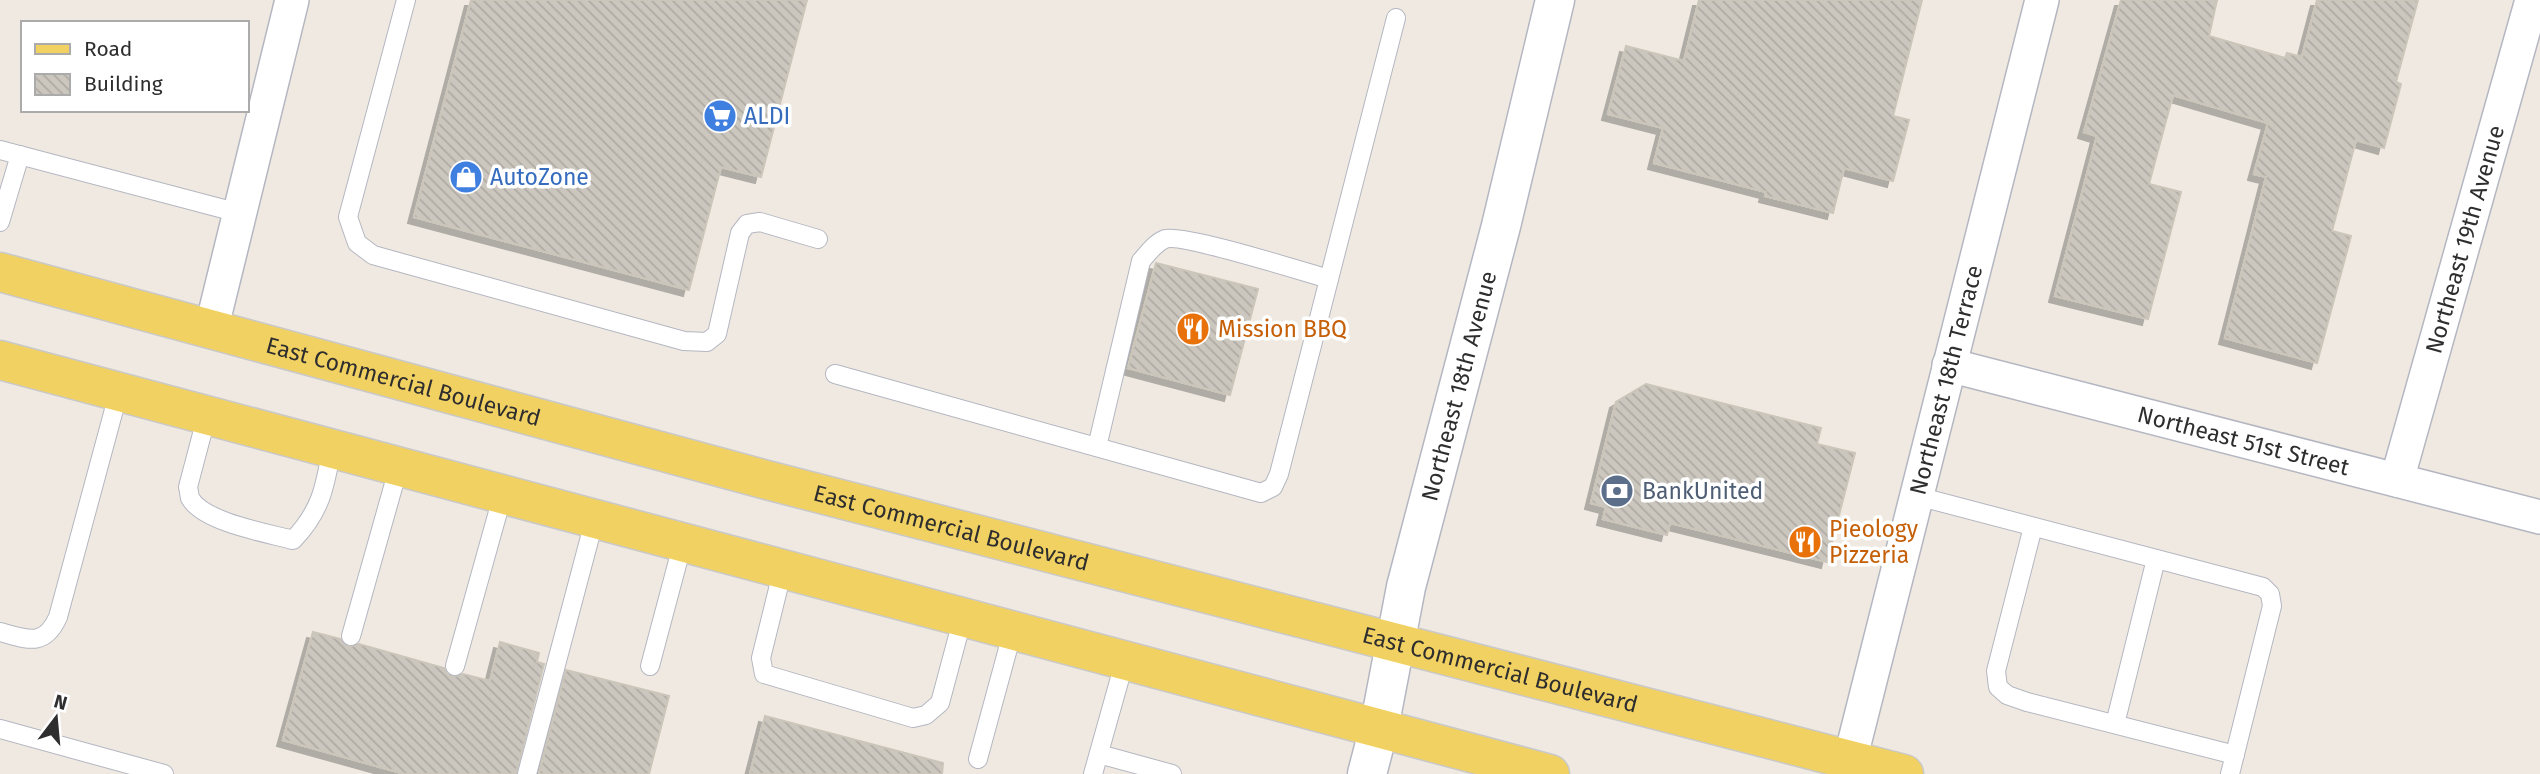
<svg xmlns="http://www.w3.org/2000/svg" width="2540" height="774" font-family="'Fira Sans',sans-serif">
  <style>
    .building { fill: url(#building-back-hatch); stroke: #cbc5ba; stroke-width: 2; filter: url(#shadow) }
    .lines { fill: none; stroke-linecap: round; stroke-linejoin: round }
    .service-casing { stroke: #b4b7c1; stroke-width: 20 }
    .minor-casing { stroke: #b4b7c1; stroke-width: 36 }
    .tertiary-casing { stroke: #b4b7c1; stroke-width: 41 }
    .primary-casing { stroke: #c9c9c9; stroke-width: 41 }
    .service { stroke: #fff; stroke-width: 18 }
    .minor { stroke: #fff; stroke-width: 33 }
    .tertiary { stroke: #fff; stroke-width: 38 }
    .primary { stroke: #f2d163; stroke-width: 38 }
    .labels { text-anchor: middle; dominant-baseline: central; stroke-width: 7; stroke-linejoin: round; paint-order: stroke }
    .shop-label { font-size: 23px; fill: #366cbe; stroke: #fff; text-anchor: start }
    .street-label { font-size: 23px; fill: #2e2e2e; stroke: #fff }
    .food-label { font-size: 23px; fill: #c56008; stroke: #fff; text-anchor: start }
    .service-label { font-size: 23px; fill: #4e5e75; stroke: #fff; text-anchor: start }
  </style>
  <defs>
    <pattern id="building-back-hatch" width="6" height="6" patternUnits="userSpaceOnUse" patternTransform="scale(1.75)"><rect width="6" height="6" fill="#cbc7bf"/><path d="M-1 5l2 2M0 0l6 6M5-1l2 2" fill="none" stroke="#afaba4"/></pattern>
    <filter id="shadow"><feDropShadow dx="-6" dy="6" stdDeviation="0" flood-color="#0004"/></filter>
  </defs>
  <rect width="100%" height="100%" fill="#efe9e1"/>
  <g class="building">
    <polygon points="471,0 807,0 761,177 721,167 689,290 414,217"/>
    <polygon points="1699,0 1922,0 1893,116 1909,120 1893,181 1844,168 1833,213 1765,196 1766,192 1654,163 1663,128 1608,114 1626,46 1684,61"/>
    <polygon points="2121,0 2217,0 2209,36 2285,58 2287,53 2302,57 2317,0 2418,0 2396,82 2401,84 2384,148 2356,140 2332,231 2351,236 2317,363 2225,338 2266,177 2254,174 2268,123 2173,95 2149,184 2181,192 2148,319 2055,296 2097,136 2084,132"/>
    <polygon points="1156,263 1258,289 1230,395 1128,368"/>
    <polygon points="1646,384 1821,428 1817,444 1855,453 1827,562 1670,523 1667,535 1603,519 1606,507 1591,503 1616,402"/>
    <polygon points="313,632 340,639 349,647 359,644 444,668 447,674 453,677 463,674 490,681 500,642 539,653 537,662 544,664 516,774 405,774 283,740"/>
    <polygon points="566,670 669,696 649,774 539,774"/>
    <polygon points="765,716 943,763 942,774 750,774"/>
  </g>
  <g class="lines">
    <defs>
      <g id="service">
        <polyline points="406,0 348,217 357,243 373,255 684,341 707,342 717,334 740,233 747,224 760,222 818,239"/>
        <polyline points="0,150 239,213"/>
        <polyline points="0,222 20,155"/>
        <polyline points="835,374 1261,493 1273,487 1279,474 1396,18"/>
        <path d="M207,415L188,487C189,490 189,494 190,498C203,522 267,533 293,540C321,511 325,487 332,448"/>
        <path d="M1097,447L1141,261C1148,253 1155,243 1165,239C1181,233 1304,272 1329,279"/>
        <polyline points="1917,496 2263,587 2270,594 2272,606 2230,774"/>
        <polyline points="2033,527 1996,671 1998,687 2007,695 2027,702 2235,755"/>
        <polyline points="783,569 761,658 764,674 913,718 926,715 940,703 963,617"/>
        <path d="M0,632C27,639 44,648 58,617L119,391"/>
        <polyline points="351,636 399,466"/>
        <polyline points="455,666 503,494"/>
        <polyline points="650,666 683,542"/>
        <polyline points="2115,724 2156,559"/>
        <polyline points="0,729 164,774"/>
        <polyline points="1099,754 1172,774"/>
        <polyline points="978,759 1013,630"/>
        <polyline points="527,774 595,518"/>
        <polyline points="1093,774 1125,660"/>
      </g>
      <g id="minor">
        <polyline points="211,330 292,0"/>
        <path id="s1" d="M1949,365L2540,517"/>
        <path id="s2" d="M2397,480L2532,0"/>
        <path id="s3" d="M1850,760L2042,0"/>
      </g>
      <g id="tertiary">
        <path id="s4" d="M1367,774L1379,728L1406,587L1501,226L1555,0"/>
      </g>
      <g id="primary">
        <path id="s5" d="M0,272L763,479L1904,774"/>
        <polyline points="0,360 1550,774"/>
      </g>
    </defs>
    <use href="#service" class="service-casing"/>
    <use href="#minor" class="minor-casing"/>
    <use href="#tertiary" class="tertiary-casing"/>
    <use href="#primary" class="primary-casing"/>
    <use href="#service" class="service"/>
    <use href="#minor" class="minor"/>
    <use href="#tertiary" class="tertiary"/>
    <use href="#primary" class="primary"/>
  </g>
  <defs>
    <symbol id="supermarket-disc" viewBox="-11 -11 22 22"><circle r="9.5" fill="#3f7fe0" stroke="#fff"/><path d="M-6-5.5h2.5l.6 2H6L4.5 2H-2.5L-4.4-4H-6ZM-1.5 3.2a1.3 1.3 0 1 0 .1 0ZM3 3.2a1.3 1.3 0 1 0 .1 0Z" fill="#fff"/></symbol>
    <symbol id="shop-disc" viewBox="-11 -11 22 22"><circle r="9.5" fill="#3f7fe0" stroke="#fff"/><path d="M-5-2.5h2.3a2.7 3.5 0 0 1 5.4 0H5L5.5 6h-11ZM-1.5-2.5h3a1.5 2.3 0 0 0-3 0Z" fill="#fff"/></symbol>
    <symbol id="restaurant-disc" viewBox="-11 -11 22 22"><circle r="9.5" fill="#e8710a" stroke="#fff"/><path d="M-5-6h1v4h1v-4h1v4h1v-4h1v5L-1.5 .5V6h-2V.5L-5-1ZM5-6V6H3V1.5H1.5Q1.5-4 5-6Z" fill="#fff"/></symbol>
    <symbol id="bank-disc" viewBox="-11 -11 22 22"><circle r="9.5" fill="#5c6f8a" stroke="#fff"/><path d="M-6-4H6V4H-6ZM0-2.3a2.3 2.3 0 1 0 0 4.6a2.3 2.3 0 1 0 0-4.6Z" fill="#fff"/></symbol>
  </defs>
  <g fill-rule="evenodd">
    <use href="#supermarket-disc" x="701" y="97" width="38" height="38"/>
    <use href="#shop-disc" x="447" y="158" width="38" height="38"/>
    <use href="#restaurant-disc" x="1174" y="310" width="38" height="38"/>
    <use href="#bank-disc" x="1598" y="472" width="38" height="38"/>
    <use href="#restaurant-disc" x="1786" y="523" width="38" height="38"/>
  </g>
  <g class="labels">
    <g class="shop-label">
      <text x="744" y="116">ALDI</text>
      <text x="490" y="177">AutoZone</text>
    </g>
    <g class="street-label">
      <text stroke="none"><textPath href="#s2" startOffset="250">Northeast 19th Avenue</textPath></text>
      <text stroke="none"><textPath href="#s3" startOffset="392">Northeast 18th Terrace</textPath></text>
      <text stroke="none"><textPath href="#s5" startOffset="418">East Commercial Boulevard</textPath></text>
      <text stroke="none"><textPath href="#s4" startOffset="399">Northeast 18th Avenue</textPath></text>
      <text stroke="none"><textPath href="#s1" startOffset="304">Northeast 51st Street</textPath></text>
      <text stroke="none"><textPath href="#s5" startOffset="985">East Commercial Boulevard</textPath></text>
      <text stroke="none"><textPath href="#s5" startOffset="1552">East Commercial Boulevard</textPath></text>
    </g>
    <g class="food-label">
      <text x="1218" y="329">Mission BBQ</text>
      <text x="1829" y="529">Pieology<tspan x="1829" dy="26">Pizzeria</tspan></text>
    </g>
    <g class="service-label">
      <text x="1642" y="491">BankUnited</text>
    </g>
  </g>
  <rect x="21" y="21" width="228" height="91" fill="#ffffff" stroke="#ababab" stroke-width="2"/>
  <rect x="35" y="44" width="35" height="10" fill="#f2d163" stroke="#ababab" stroke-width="2"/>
  <text x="84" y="56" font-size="21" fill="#2e2e2e">Road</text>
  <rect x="35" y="74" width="35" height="21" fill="url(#building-back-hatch)" stroke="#ababab" stroke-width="2"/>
  <text x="84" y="91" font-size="21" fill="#2e2e2e">Building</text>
  <g transform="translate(56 718) rotate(16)" stroke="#ffffff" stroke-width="5" paint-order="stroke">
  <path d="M0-5L12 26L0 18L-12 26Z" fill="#2e2e2e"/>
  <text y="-10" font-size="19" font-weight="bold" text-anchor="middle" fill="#2e2e2e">N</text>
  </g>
</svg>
